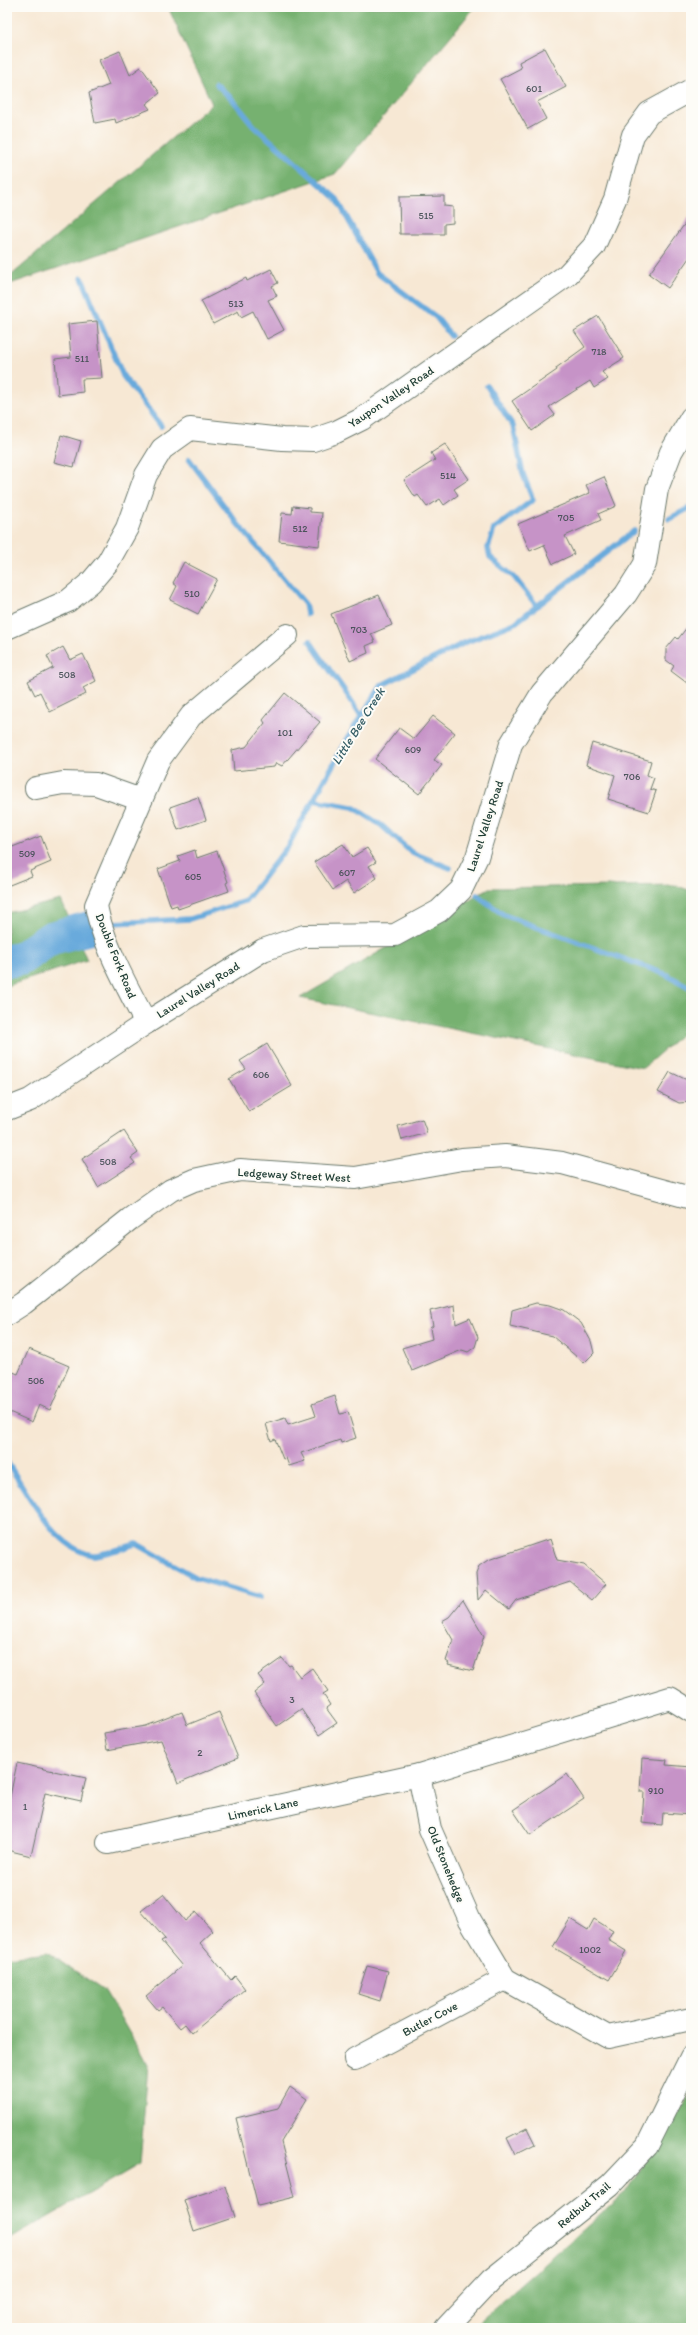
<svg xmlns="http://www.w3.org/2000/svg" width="698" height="2335" font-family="Itim,sans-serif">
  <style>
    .forest { fill: #76b170; stroke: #4a7752 }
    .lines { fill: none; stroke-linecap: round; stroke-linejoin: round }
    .stream { stroke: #69aadc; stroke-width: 5.5 }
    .river { stroke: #69aadc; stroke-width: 34 }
    .building { fill: #c693c7 }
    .minor-casing { stroke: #6b796c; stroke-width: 24 }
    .minor { stroke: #fff; stroke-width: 22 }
    .labels { text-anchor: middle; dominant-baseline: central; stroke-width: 4; stroke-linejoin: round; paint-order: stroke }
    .number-label { font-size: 10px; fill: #495259 }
    .street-label { font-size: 12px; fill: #1f3d34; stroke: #fdfcf7 }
    .water-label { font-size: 13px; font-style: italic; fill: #355e66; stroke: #fdfcf7 }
  </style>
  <rect width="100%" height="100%" fill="#fdfcf7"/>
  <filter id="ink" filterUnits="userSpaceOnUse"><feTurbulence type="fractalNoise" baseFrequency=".025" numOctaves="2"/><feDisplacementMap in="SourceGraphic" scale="8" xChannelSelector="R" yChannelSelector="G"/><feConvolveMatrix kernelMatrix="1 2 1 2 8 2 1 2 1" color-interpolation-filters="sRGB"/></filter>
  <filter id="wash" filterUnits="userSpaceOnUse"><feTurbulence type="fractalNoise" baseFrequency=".012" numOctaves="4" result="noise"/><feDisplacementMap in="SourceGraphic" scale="16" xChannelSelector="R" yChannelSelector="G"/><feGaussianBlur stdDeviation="0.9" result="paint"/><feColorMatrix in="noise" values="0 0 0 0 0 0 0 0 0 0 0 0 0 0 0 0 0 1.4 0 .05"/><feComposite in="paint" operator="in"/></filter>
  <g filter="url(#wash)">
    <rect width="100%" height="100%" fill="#f7e8d4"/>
    <g class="forest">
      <polygon points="168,7 475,7 335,174 7,285 7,279 212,104"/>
      <polygon points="675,885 691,891 691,1026 643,1068 300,998 489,888"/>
      <polygon points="61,900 87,960 7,986 7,913"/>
      <polygon points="47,1952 105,1991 148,2065 140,2164 7,2241 7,1957"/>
      <polygon points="691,2093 691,2328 471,2328 624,2194"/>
    </g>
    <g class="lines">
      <g class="stream">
        <polyline points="216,84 233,100 254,126 337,199 377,273 436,317 451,336"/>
        <polyline points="82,278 123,376 161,426"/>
        <polyline points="487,386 513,426 523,474 533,500 494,529 488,548 490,557 514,577 537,606"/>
        <polyline points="189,459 237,523 305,604 307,614"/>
        <polyline points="669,519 691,507"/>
        <path d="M310,641C326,667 346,690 361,716"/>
        <polyline points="313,800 353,807 381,825 411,852 450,868"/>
        <polyline points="477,895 504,915 665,974 691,988"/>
        <polyline points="112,923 190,919 245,901 288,846 353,729 382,685 464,643 515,623 634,531"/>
        <path d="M7,1462C27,1492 54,1548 92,1555C102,1556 127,1546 137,1544L197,1578L260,1597"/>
      </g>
      <polyline class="river" points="7,961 20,959 51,938 90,928"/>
    </g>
    <g id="blocks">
      <g class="building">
        <polygon points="545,48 566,87 537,102 546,119 528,129 500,79 521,68 519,62"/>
        <polygon points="120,51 130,75 141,67 160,93 146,104 150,109 116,123 115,119 95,123 89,93 109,85 99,60"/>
        <polygon points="444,196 444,206 453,207 453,223 444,224 444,234 400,234 399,197"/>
        <polygon points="691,215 691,255 668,288 649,274"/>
        <polygon points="271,269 278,283 272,286 277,296 268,300 284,330 267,339 253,311 241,317 238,311 213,324 201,301 246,278 247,281"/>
        <polygon points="598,316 624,358 602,372 608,379 594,388 590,381 549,407 555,415 532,431 512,401 557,370 556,368 585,347 574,331"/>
        <polygon points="97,321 102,378 82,379 83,392 58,395 55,359 71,357 68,324"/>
        <polygon points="61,435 81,441 74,467 54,462"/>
        <polygon points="445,444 469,479 454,489 458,495 444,505 440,499 427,507 418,495 415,497 404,480 435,460 431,453"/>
        <polygon points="604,477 616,506 598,514 601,520 565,536 574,554 553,564 544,545 530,551 518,524 590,493 586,485"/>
        <polygon points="293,506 310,508 310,512 322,513 319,546 279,541 282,513 292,514"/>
        <polygon points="184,562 217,579 198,614 170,600 177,586 173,583"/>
        <polygon points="379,595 392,625 371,634 375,642 366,646 368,653 350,661 331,614"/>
        <polygon points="691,622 691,686 671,671 674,666 666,660 666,649 676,637 678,639"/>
        <polygon points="63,647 70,660 83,654 96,681 83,688 86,694 50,712 40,692 35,695 28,681 53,668 47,656"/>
        <polygon points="285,693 320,722 282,766 276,763 274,767 234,771 232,750 246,747 265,723 263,720"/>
        <polygon points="433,716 455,733 434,760 442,765 419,794 375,759 399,728 414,739"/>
        <polygon points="592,743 651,761 647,775 654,778 650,789 656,791 649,812 608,799 615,775 586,765"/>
        <polygon points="198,797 206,820 178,830 170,807"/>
        <polygon points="41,836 51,862 30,871 32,876 7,886 7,849"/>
        <polygon points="343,844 352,857 367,848 376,862 369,866 377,878 354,893 346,881 333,890 314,862"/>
        <polygon points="195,850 197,858 217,851 228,882 226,883 229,891 178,909 177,905 171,907 158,869 180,861 178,856"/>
        <polygon points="267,1044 292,1086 249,1112 229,1079 246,1069 240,1061"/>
        <polygon points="670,1072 685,1079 691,1079 691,1102 679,1103 658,1092"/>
        <polygon points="422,1119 427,1133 402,1140 398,1126"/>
        <polygon points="124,1131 138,1153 131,1158 135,1163 98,1187 82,1159"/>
        <polygon points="536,1303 550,1305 564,1310 581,1323 591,1341 594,1353 584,1363 552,1336 510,1326 512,1310"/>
        <polygon points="454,1305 456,1324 470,1318 478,1337 475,1347 468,1352 462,1350 412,1371 402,1348 432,1339 430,1328 433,1326 430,1311"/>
        <polygon points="29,1349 69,1366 50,1410 39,1405 32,1422 7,1411 7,1386 13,1372 18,1374"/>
        <polygon points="335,1396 340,1414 348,1412 356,1438 341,1443 340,1440 301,1453 305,1461 289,1466 286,1458 283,1459 275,1439 271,1441 266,1424 285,1418 288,1425 316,1416 312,1404"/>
        <polygon points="550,1539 557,1560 584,1565 606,1584 592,1600 570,1582 516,1600 509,1609 486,1590 478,1600 476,1574 479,1566 488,1560"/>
        <polygon points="463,1600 484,1636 473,1671 448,1665 449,1663 446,1661 453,1640 442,1621 449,1617"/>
        <polygon points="282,1658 289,1666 291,1665 300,1677 312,1668 328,1691 323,1694 330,1705 326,1708 337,1723 319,1735 301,1709 277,1726 254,1693 265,1684 258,1675"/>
        <polygon points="182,1712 187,1725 219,1712 238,1758 178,1783 161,1740 107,1750 104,1733 146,1726"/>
        <polygon points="642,1758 667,1760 666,1765 691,1767 691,1815 663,1813 662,1825 642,1823 644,1792 640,1792"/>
        <polygon points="17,1763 86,1778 81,1801 45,1793 31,1856 7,1850 7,1811"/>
        <polygon points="567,1774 584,1799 530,1835 513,1810"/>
        <polygon points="163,1894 185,1921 196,1912 213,1931 200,1943 231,1980 235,1976 245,1989 192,2033 185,2024 180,2028 162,2007 158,2010 146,1996 182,1966 161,1941 165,1939 141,1911"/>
        <polygon points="570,1919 588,1930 594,1919 613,1931 608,1940 626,1951 609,1980 553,1947"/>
        <polygon points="367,1966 388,1971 380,2001 358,1994"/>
        <polygon points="290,2087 307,2099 281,2142 295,2197 258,2206 236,2118 278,2108"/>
        <polygon points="527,2128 535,2144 515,2154 507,2138"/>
        <polygon points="225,2186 235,2217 194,2231 184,2200"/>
      </g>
    </g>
  </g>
  <g filter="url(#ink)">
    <use href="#blocks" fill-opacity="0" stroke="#6b796c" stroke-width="1"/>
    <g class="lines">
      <defs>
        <g id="minor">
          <polyline points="7,628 68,601 91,582 108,562 127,528 146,475 162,449 190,429 282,439 313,440 336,432 362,419 567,275 594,246 615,199 633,135 649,113 691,90"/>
          <polyline points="36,788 63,783 96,784 141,800"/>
          <path d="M146,1023C128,989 102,942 96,905L158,761L191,716L287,635"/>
          <polyline points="7,1109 30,1100 146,1023 263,950 304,936 395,935 439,911 461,890 477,857 511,744 542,693 626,594 645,564 657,489 671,452 691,418"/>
          <polyline points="7,1314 24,1303 130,1219 171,1190 194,1180 240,1170 355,1178 462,1159 505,1156 562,1163 691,1198"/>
          <polyline points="419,1775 430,1829 470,1920 505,1979 608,2037 691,2019"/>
          <polyline points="108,1843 419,1775 670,1698 691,1711"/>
          <polyline points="355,2059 505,1979"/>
          <polyline points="446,2328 491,2280 610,2185 647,2146 691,2057"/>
        </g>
      </defs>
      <use href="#minor" class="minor-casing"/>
      <use href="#minor" class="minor"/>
    </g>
  </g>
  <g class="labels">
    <g class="number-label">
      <text x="534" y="88">601</text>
      <text x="426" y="215">515</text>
      <text x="236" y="303">513</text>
      <text x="599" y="351">718</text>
      <text x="82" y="358">511</text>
      <text x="448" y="475">514</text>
      <text x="566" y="517">705</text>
      <text x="300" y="528">512</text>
      <text x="192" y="593">510</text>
      <text x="359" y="629">703</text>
      <text x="67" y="674">508</text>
      <text x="285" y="732">101</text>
      <text x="413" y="749">609</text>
      <text x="632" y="776">706</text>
      <text x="27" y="853">509</text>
      <text x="347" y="872">607</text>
      <text x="193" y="876">605</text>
      <text x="261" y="1074">606</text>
      <text x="108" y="1161">508</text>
      <text x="36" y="1380">506</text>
      <text x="292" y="1699">3</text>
      <text x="200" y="1752">2</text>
      <text x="656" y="1790">910</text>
      <text x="25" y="1806">1</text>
      <text x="590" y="1949">1002</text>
    </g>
    <g class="street-label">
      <text transform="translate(391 397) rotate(-34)">Yaupon Valley Road</text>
      <text transform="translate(485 826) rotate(-72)">Laurel Valley Road</text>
      <text transform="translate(116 956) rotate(68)">Double Fork Road</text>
      <text transform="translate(198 990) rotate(-32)">Laurel Valley Road</text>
      <text transform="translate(294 1175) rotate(3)">Ledgeway Street West</text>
      <text transform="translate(263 1809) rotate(-12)">Limerick Lane</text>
      <text transform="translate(446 1864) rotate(68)">Old Stonehedge</text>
      <text transform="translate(430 2019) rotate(-28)">Butler Cove</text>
      <text transform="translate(584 2205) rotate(-40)">Redbud Trail</text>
    </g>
    <g class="water-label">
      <text transform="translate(358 726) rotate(-58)">Little Bee Creek</text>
    </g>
  </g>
  <rect width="698" height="2335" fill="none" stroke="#fdfcf7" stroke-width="24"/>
</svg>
